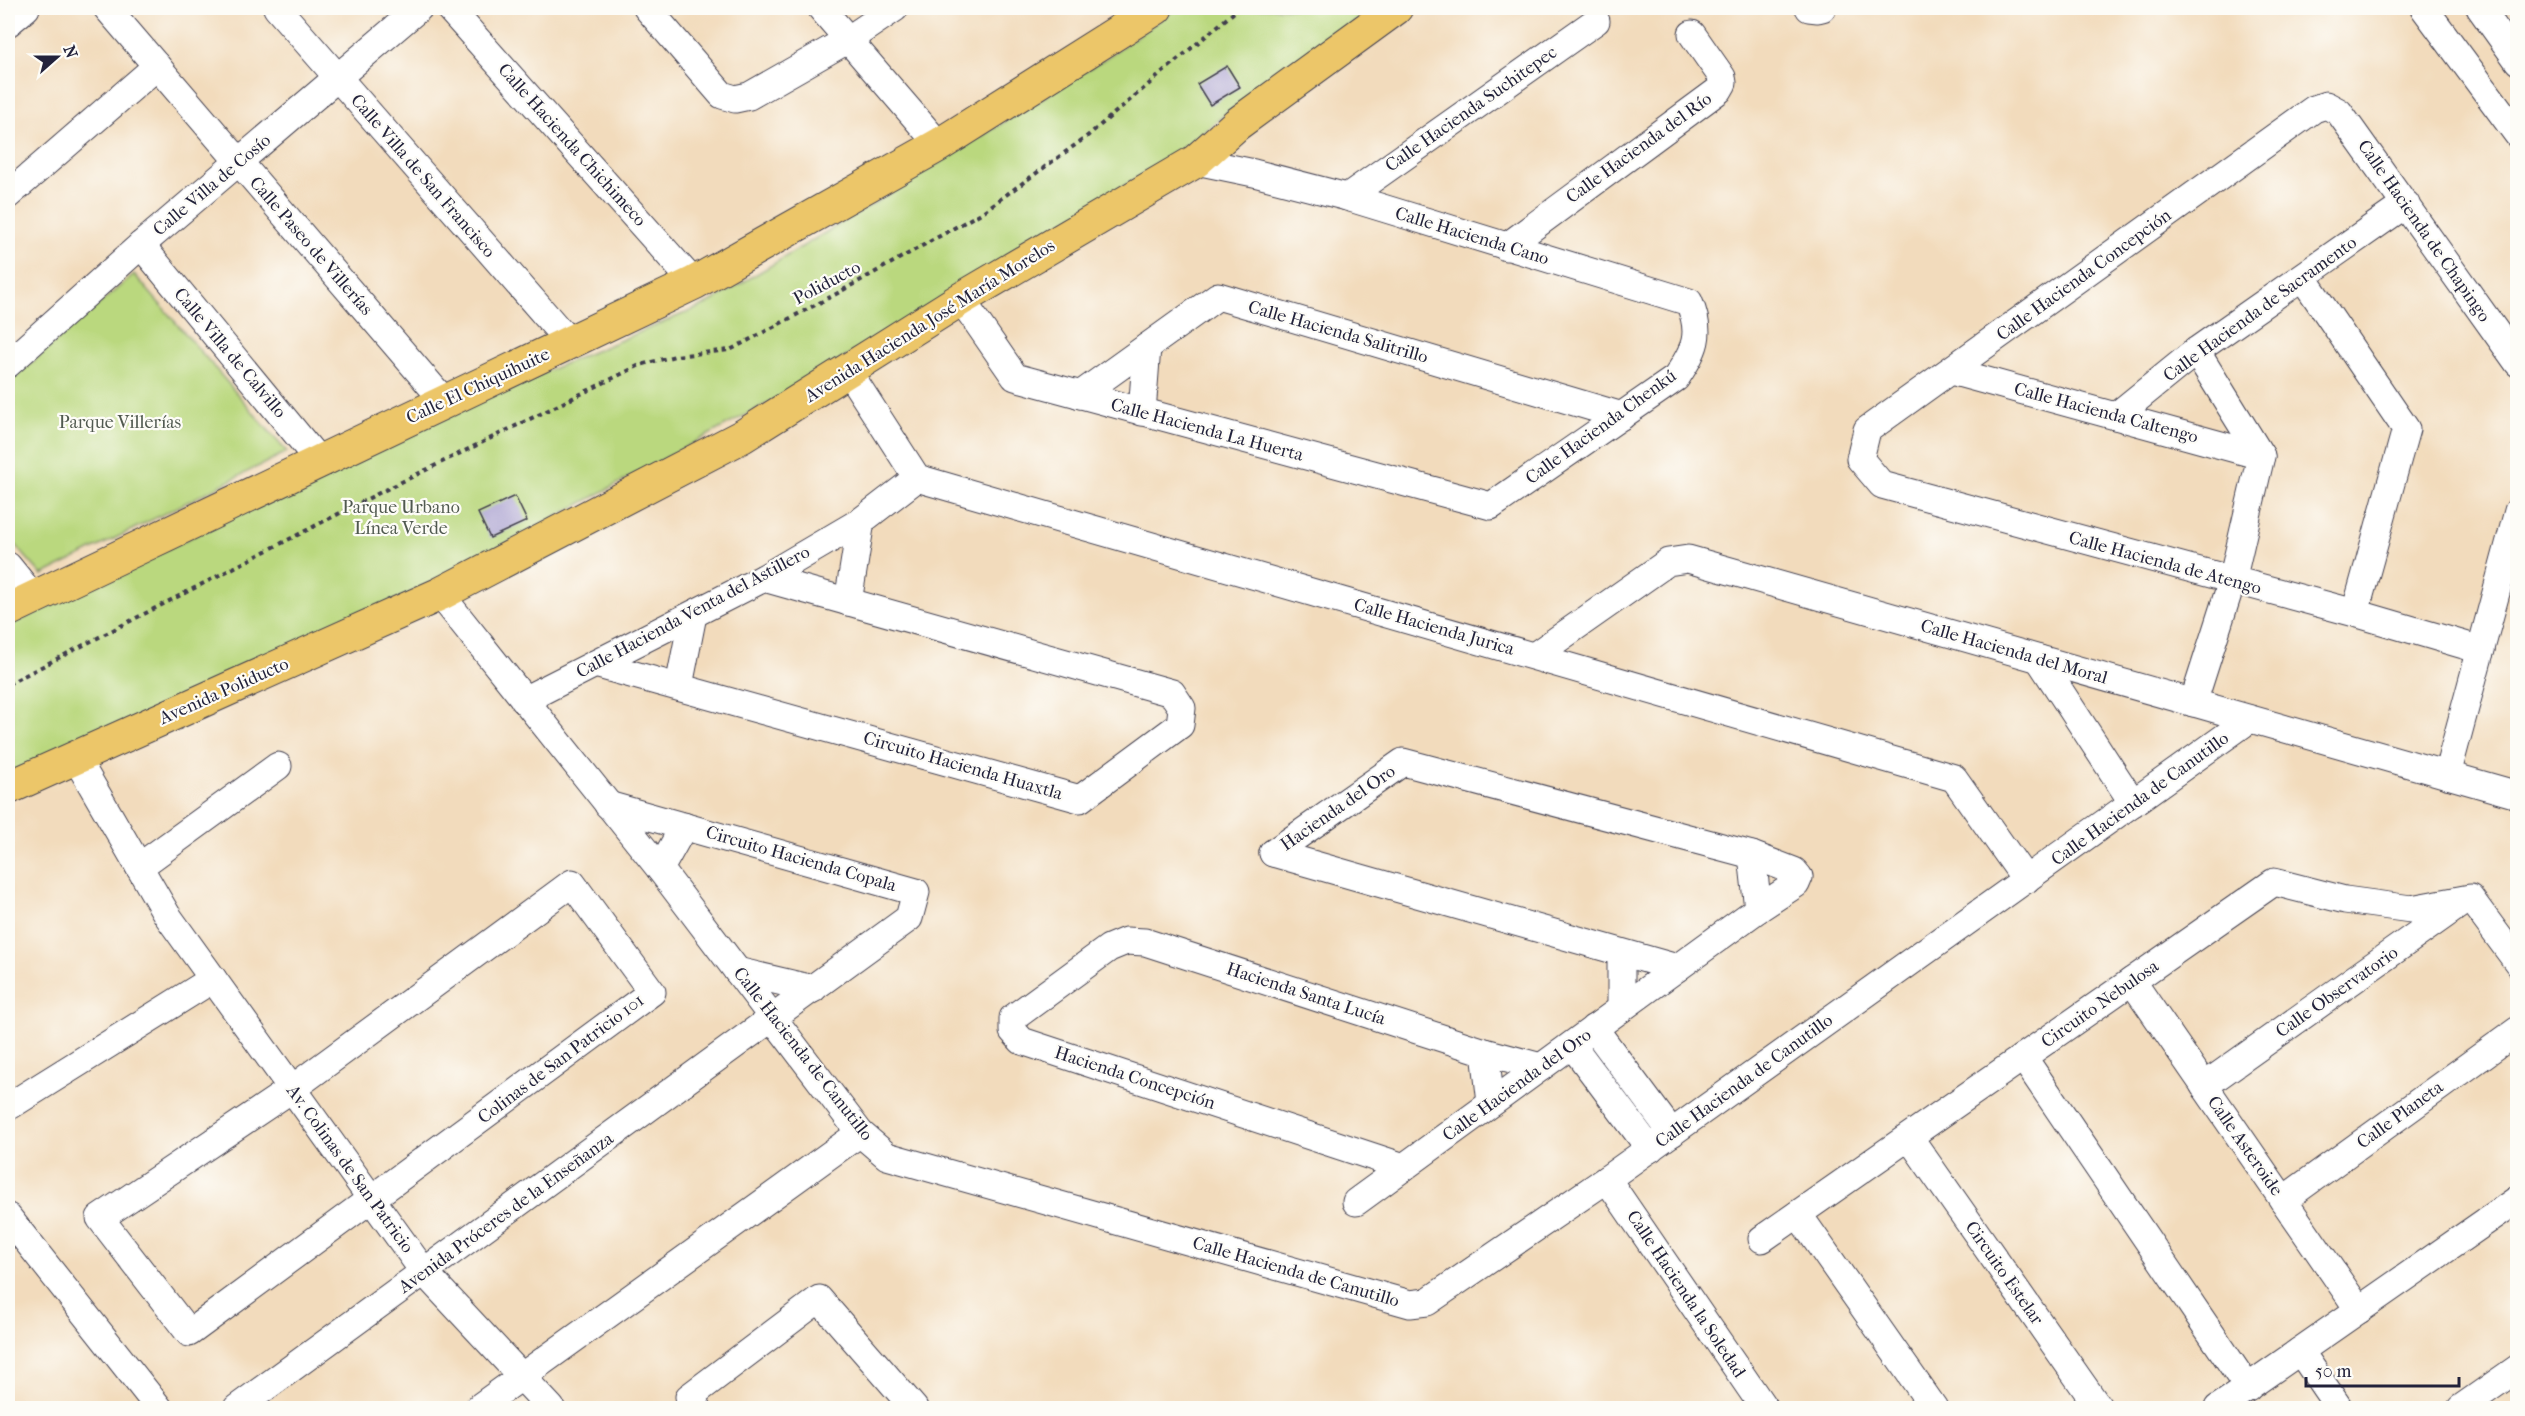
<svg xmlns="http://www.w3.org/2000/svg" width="2525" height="1416" font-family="'IM FELL French Canon',serif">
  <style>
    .green { fill: #bad87e; stroke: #6e7d5c; stroke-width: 1.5 }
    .building { fill: #ada5d3 }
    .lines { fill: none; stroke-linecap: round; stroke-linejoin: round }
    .minor-casing { stroke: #413e4e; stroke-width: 29 }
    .major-casing { stroke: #413e4e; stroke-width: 35 }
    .path { stroke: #413e4e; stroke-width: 4; stroke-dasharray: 4.5 4.5; stroke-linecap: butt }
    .minor { stroke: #fff; stroke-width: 27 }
    .major { stroke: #ecc669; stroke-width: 33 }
    .labels { text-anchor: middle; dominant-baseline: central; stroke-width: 4.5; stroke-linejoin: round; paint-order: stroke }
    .street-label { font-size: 18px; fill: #22223b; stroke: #fdfcf7 }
    .park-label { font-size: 18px; fill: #50594f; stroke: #fdfcf7 }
  </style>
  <rect width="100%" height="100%" fill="#fdfcf7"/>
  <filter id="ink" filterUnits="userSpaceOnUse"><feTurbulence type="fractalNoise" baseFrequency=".0167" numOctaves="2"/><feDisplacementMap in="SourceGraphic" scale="12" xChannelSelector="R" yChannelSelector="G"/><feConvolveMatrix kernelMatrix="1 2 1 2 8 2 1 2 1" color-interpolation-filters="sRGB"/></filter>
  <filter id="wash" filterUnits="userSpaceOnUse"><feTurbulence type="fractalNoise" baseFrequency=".008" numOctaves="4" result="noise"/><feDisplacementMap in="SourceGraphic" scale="24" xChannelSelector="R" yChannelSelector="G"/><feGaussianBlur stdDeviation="1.35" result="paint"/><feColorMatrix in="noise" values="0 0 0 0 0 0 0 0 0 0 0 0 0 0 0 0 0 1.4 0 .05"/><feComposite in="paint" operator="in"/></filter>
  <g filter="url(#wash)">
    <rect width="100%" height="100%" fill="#f2dbbc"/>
    <g class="green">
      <polygon points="1177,8 1376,8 1229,111 1179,152 792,390 435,582 8,777 8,626 452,411 707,304 891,193 1103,60"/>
      <polygon points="134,274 287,452 42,575 8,537 8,383"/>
    </g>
    <g id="blocks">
      <g class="building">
        <polygon points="1227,66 1240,87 1210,105 1197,84"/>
        <polygon points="515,496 527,521 490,538 478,513"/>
      </g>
    </g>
  </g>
  <g filter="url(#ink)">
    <use href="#blocks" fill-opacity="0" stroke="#413e4e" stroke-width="1.5"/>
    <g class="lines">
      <defs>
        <g id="minor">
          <polyline points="107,8 445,402"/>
          <polyline points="277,8 570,343"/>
          <polyline points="449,8 694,283"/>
          <polyline points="647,8 722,95 735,99 749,96 849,39 895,8"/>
          <polyline points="821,8 939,145"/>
          <polyline points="1809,8 1818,9 1822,8"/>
          <polyline points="2424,8 2518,135"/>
          <polyline points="2480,8 2518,61"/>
          <polyline points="8,23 26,8"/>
          <polyline points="8,195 157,66"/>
          <polyline points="1347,197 1596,21"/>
          <polyline points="141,245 319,461"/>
          <polyline points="1506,247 1719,90 1723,83 1722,77 1692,34"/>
          <polyline points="2303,278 2406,429 2355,613"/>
          <path d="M961,299L1015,377L1491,506L1676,378C1695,349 1703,335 1689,302L1347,197L1254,173L1196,161"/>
          <polyline points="8,364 141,245 419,8"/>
          <polyline points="848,371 917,478 1954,778 2026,880"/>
          <polyline points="1951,371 2261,456"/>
          <polyline points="1080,395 1218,296 1622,416"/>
          <polyline points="1142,412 1147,347"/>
          <polyline points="2116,416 2196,351 2406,204"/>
          <polyline points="8,566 34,598"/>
          <polyline points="440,594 660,869 860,1133 887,1156 1410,1304 1427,1302 1607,1179 2250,719"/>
          <polyline points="848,602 861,521"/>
          <polyline points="2481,650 2355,613 1882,485 1860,459 1867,430 2314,109 2326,105 2339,112 2518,363"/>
          <polyline points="1534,656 1668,562 1688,559 2518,795"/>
          <polyline points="2039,659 2133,803"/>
          <polyline points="595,664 1080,799 1180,725 1182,708 1172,693 764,578"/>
          <polyline points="679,686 693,615"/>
          <polyline points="524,700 764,578 861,521 917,478"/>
          <polyline points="2193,703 2232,581 2261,456 2196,351"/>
          <polyline points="76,758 167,915 424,1272 551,1408"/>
          <polyline points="2447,775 2518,511"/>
          <polyline points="1273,853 1403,762 1752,855 1794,871 1799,877 1796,884 1758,909 1356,1202"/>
          <polyline points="1273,853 1677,968"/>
          <polyline points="1752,855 1758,909"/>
          <polyline points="139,867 278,766"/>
          <polyline points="660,869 684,826"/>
          <polygon points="572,883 652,992 189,1333 100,1218 293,1088"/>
          <polyline points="737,971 813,989"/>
          <polyline points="2132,981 2359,1310"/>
          <polyline points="1621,1009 1621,953"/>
          <polyline points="1594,1028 1672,1133"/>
          <polyline points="1572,1045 1650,1149"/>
          <polyline points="1485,1052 1491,1103"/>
          <polyline points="2023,1057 2248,1388"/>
          <polyline points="2204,1086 2460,904"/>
          <polyline points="8,1107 213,979"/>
          <polyline points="1909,1137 2099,1408"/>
          <polyline points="1404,1167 1022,1041 1013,1031 1013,1018 1109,948 1126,941 1145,942 1485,1052 1541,1067"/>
          <polyline points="1607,1179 1764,1408"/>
          <polyline points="2283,1200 2518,1030"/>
          <polyline points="1798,1214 1934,1408"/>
          <polyline points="8,1217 159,1408"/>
          <polyline points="1762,1239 2274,882 2345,900 2411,909 2470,898 2518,963"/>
          <polyline points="2300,1351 2339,1408"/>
          <polyline points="237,1408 909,918 916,892 608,805"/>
          <polyline points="478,1408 860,1133"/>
          <polyline points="697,1408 689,1397 819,1299 914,1408"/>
          <polyline points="2218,1408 2518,1199"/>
          <polyline points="2461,1408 2518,1368"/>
        </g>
        <g id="major">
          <polyline points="8,610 694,283 939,145 1156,8"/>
          <polyline points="8,788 440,594 743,436 961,299 1196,161 1237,124 1396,8"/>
        </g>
      </defs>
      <use href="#minor" class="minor-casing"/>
      <use href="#major" class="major-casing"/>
      <polyline class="path" points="8,684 379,493 640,365 675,356 730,350 836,294 981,213 1085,138 1239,8"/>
      <use href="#minor" class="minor"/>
      <use href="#major" class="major"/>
    </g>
  </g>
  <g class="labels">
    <g class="street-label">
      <text transform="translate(1471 109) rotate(-35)">Calle Hacienda Suchitepec</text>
      <text transform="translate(572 145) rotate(48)">Calle Hacienda Chichimeco</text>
      <text transform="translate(1639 148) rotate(-36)">Calle Hacienda del Río</text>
      <text transform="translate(423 176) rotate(49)">Calle Villa de San Francisco</text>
      <text transform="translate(212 185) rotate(-40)">Calle Villa de Cosío</text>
      <text transform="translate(2424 231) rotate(55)">Calle Hacienda de Chapingo</text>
      <text transform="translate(1472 236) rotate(17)">Calle Hacienda Cano</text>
      <text transform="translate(311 246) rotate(49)">Calle Paseo de Villerías</text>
      <text transform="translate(2084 275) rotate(-36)">Calle Hacienda Concepción</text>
      <text transform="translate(827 283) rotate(-28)">Poliducto</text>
      <text transform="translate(2260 309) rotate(-36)">Calle Hacienda de Sacramento</text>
      <text transform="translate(930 321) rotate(-32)">Avenida Hacienda José María Morelos</text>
      <text transform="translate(1338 332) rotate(16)">Calle Hacienda Salitrillo</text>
      <text transform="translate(230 353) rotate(50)">Calle Villa de Calvillo</text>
      <text transform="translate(478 386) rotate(-25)">Calle El Chiquihuite</text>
      <text transform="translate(2106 413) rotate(15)">Calle Hacienda Caltengo</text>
      <text transform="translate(1601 427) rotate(-36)">Calle Hacienda Chenkú</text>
      <text transform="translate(1207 430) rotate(15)">Calle Hacienda La Huerta</text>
      <text transform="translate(2165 563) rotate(15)">Calle Hacienda de Atengo</text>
      <text transform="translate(693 612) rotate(-28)">Calle Hacienda Venta del Astillero</text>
      <text transform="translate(1434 627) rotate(16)">Calle Hacienda Jurica</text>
      <text transform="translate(2014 652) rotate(16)">Calle Hacienda del Moral</text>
      <text transform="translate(224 691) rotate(-24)">Avenida Poliducto</text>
      <text transform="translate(963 766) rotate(16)">Circuito Hacienda Huaxtla</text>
      <text transform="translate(2140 799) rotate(-36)">Calle Hacienda de Canutillo</text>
      <text transform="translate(1338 808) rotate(-35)">Hacienda del Oro</text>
      <text transform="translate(801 859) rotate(16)">Circuito Hacienda Copala</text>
      <text transform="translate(2337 992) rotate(-35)">Calle Observatorio</text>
      <text transform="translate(1306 994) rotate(18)">Hacienda Santa Lucía</text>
      <text transform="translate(2100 1004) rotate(-35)">Circuito Nebulosa</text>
      <text transform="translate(803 1054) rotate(52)">Calle Hacienda de Canutillo</text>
      <text transform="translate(561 1059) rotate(-37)">Colinas de San Patricio 101</text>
      <text transform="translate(1135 1078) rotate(18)">Hacienda Concepción</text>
      <text transform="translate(1744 1081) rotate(-36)">Calle Hacienda de Canutillo</text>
      <text transform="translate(1517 1085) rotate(-36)">Calle Hacienda del Oro</text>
      <text transform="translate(2400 1115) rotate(-36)">Calle Planeta</text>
      <text transform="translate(2245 1146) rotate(55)">Calle Asteroide</text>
      <text transform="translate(350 1169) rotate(54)">Av. Colinas de San Patricio</text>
      <text transform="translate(506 1213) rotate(-36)">Avenida Próceres de la Enseñanza</text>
      <text transform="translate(1296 1272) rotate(16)">Calle Hacienda de Canutillo</text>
      <text transform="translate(2004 1273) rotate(55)">Circuito Estelar</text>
      <text transform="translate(1686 1294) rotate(56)">Calle Hacienda la Soledad</text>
    </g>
    <g class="park-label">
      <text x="120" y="422">Parque Villerías</text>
      <text x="401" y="507">Parque Urbano<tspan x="401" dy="21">Línea Verde</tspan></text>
    </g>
  </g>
  <rect width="2525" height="1416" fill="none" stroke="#fdfcf7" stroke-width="30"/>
  <g transform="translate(57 57) rotate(69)" stroke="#fdfcf7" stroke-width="4.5" paint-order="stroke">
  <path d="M0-4.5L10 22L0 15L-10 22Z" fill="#22223b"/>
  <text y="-9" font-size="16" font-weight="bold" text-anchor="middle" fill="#22223b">N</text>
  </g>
  <path d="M2306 1377v9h153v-9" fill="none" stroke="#22223b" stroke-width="3"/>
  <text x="2315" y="1377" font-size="18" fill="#22223b" stroke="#fdfcf7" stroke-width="4.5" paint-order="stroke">50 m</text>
</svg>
